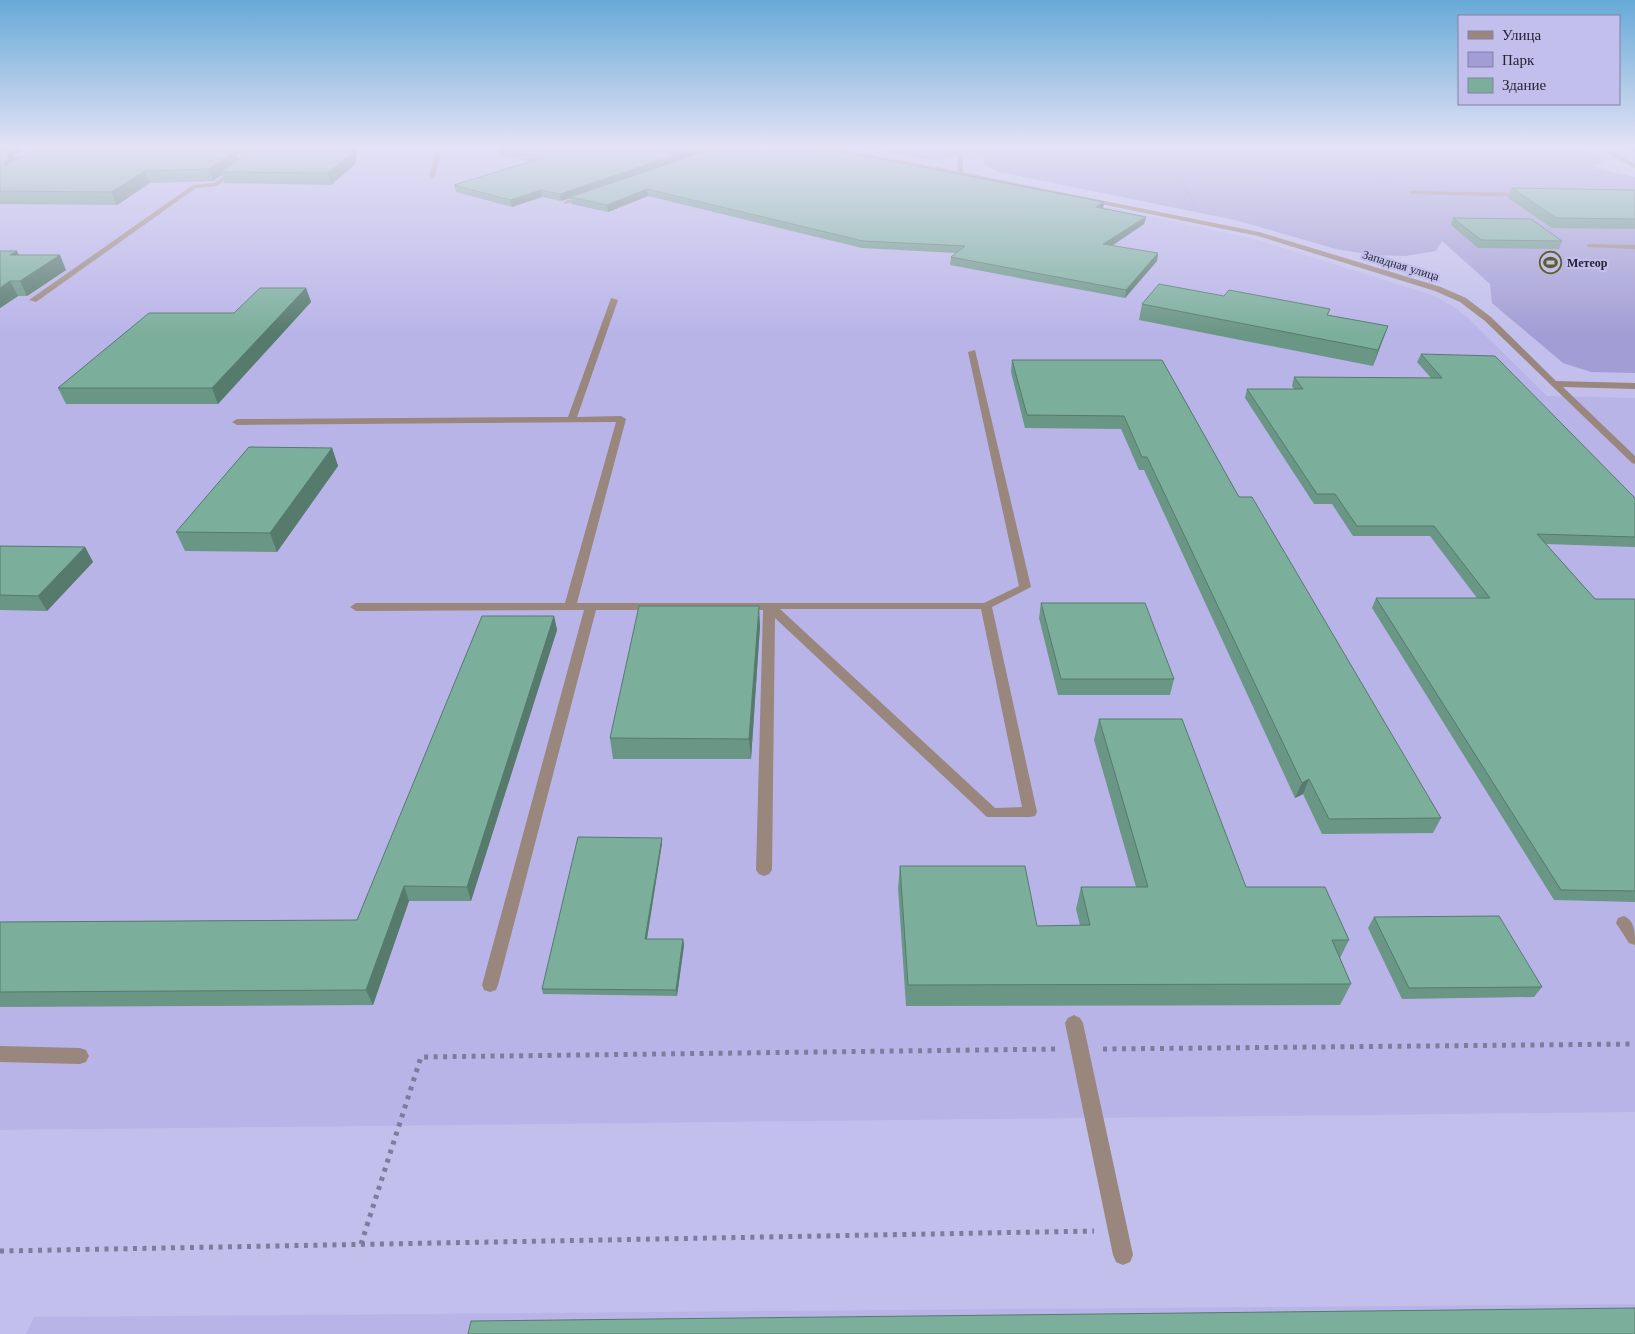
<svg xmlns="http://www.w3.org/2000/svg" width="1635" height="1334" font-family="'Libre Baskerville',serif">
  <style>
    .built { fill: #b9b4e8 }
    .green { fill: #a29dd4 }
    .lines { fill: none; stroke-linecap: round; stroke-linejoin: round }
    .path-far1 { stroke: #7e7c9d; stroke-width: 1; stroke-dasharray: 1 2; stroke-linecap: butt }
    .path { stroke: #7e7c9d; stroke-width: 5; stroke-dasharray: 4 5.5; stroke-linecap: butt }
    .service { fill: #99867c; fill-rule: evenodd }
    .minor { fill: #99867c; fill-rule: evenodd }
    .tertiary { fill: #99867c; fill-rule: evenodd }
    .wall { fill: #6a9685; fill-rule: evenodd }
    .shaded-wall { fill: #567a6c }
    .building { fill: #7baf9b; stroke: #567a6c }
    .labels { text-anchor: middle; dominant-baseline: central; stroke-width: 4.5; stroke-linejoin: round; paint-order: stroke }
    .far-poi-label { font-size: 12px; font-weight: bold; fill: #252334; stroke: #c2bfec; text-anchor: start }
    .far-street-label { font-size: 12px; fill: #252334; stroke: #c2bfec }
  </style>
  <rect width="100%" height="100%" fill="#c2bfec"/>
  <g class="built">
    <polygon points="0,147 806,147 1111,208 1254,239 1432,295 1451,305 1468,318 1547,396 1635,398 1635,1112 0,1130"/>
    <polygon points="1635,1304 1635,1334 26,1334 34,1317"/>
  </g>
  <polygon class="green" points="857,147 1579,147 1602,159 1601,163 1595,165 1598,169 1635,177 1635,373 1591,372 1563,363 1492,303 1490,284 1442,241 1436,251 1405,256 1372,255 1336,249 1235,220 999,172 984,165 985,156 977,153 965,152 941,160 923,159"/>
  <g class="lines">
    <g class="path-far1">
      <polyline points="1159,147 1195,204"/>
      <polyline points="1345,147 1392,188"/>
    </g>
    <g class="path">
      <polyline points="1103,1049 1635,1044"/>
      <polyline points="361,1244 421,1057 1057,1049"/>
      <polyline points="0,1251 1094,1231"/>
    </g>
    <g class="service">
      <polygon points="437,147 443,147 435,176 432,178 429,176"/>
      <polygon points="820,147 830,147 899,161 896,163"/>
      <polygon points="946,147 952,147 963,154 963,175 958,174 957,155"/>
      <polygon points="0,155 37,155 40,157 0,159"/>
      <polygon points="233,169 238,170 217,186 196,188 36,302 29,300 193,185 214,183"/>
      <polygon points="1411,191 1526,193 1529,195 1526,197 1409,194"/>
      <polygon points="586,193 588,196 566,204 563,202"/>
      <polygon points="1589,244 1635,245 1635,249 1587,247 1587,245"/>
      <path d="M611,298L618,300L577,417L621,416L626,419L577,603H984L1019,586L968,352L975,350L1031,587L992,607L1037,812L1035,816L1030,817H987L775,618L772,870L769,874L764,876L759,874L756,870L763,610H596L498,985L496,990L490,992L484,990L482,985L584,610L356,611L350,607L356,603H565L616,422L237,425L232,422L237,419L568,417ZM780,609H981L1022,807L995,808Z"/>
      <path d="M1624,916C1635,921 1635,933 1635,945L1629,943L1616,923L1618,918Z"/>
      <polygon points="1074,1015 1080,1018 1083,1023 1133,1255 1130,1262 1123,1265 1116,1262 1113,1255 1065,1023 1068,1018"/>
      <polygon points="0,1046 80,1048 86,1050 89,1056 86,1062 80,1064 0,1062"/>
    </g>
    <g class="minor">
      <polygon points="1597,147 1604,147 1635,164 1635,168"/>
      <polygon points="896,159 1259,232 1441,287 1466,298 1491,317 1559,384 1552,386 1485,321 1460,302 1435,291 1258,236 894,162"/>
    </g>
    <polygon class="tertiary" points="1555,381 1635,383 1635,389 1563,387 1635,456 1635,464 1632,463 1552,386 1551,384"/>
  </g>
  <g class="wall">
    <path d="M0,147L20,153L13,154L16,160L55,149L54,147H358L355,164L331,185L224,183L222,175L213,181L150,183L117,205L0,204ZM237,155H245L238,160Z"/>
    <polygon points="1623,147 1635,147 1635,151 1632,151"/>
    <polygon points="499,150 1104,202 1103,208 1146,217 1144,224 1112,246 1158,253 1157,261 1125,298 950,265 951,257 956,253 862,248 648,196 608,212 571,204 571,198 561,201 542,197 512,207 456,192 454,185 530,161 501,157"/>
    <polygon points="1512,188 1635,190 1635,229 1552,228 1508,198"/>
    <polygon points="1453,218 1562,241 1559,249 1478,248 1451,225"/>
    <polygon points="0,251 19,255 66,270 27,296 18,296 0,308"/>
    <polygon points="306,288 311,302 218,404 66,404 58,388"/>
    <polygon points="1224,296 1330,309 1328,315 1388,326 1373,366 1139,320 1142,304"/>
    <polygon points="1421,354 1635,498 1635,547 1546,544 1595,599 1635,599 1635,902 1554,900 1372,608 1376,598 1477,598 1430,536 1353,536 1332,504 1314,504 1245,398 1247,389 1294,389 1292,386 1294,377 1431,378 1417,362"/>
    <polygon points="1012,360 1162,360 1239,497 1441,818 1433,833 1322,834 1303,794 1295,798 1144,470 1139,470 1121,429 1025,428 1011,372"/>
    <polygon points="332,448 338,466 277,552 185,551 176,532"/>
    <polygon points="0,546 85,547 93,562 47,611 0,610"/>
    <polygon points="1041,603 1174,679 1170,695 1058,695 1039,618"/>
    <polygon points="554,616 557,630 471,901 409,901 373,1005 0,1007 0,922 357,920"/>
    <polygon points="760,626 751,759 613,759 610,738"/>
    <polygon points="1099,719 1246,887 1349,940 1340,958 1351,984 1340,1005 906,1006 898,888 900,866 1037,926 1080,925 1076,909 1081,887 1136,887 1094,740"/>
    <polygon points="662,843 647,939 683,939 684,945 677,996 543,994 542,989"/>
    <polygon points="1374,917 1542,987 1534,997 1402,999 1368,928"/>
  </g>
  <g class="shaded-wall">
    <polygon points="0,147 22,147 20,153 13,154 17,161 10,178 0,155"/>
    <polygon points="353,147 358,147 355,164 331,185 328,173"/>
    <polygon points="700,147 719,147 570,197 571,198 561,201 560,194"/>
    <polygon points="235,151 239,163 220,172 222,175 213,181 209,169"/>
    <polygon points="145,171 150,183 117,205 111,192"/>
    <polygon points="647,189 648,196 608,212 607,205"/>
    <polygon points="541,190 542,197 512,207 510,200"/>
    <polygon points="1104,202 1103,210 1096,207"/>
    <polygon points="1146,217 1144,224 1102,252 1103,244"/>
    <polygon points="17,251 24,266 10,255"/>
    <polygon points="1158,253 1157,261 1125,298 1126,290"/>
    <polygon points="60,255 66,270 27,296 20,281"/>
    <polygon points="10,281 18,296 0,308 0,288"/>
    <polygon points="306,288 311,302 218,404 212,388"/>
    <polygon points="1388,326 1373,366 1378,350"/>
    <polygon points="332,448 338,466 277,552 270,533"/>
    <polygon points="85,547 93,562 47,611 38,596"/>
    <polygon points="759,606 760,626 751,759 749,739"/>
    <polygon points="554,616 557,630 471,901 467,887"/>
    <polygon points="1309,779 1303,794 1295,798 1302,783"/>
    <polygon points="662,838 662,843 646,944 645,939"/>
    <polygon points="404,886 409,901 373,1005 366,990"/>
    <polygon points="683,939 684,945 677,996 676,990"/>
  </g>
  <g class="building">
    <polygon points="251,147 353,147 352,154 328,173 220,172 252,150"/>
    <polygon points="508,147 700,147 560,194 541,190 510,200 454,185 545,157 499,150"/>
    <polygon points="718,147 818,147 1104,202 1096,207 1146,217 1103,244 1158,253 1126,290 951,257 965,246 863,241 647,189 607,205 570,197"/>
    <polygon points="0,149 11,149 5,165 37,149 235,151 209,169 145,171 111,192 0,191"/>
    <polygon points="1512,188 1635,190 1635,219 1556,218"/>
    <polygon points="1453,218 1531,219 1562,241 1481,240"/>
    <polygon points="0,251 17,251 10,255 60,255 20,281 10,281 0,288"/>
    <polygon points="1159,284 1224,296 1229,290 1330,309 1327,315 1388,326 1378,350 1142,304"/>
    <polygon points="260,288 306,288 212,388 58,388 149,313 234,313"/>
    <polygon points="1421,354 1495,356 1635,498 1635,537 1537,534 1595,599 1635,599 1635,891 1561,890 1376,598 1490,598 1434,526 1357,526 1335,494 1317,494 1247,389 1303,389 1294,377 1442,378"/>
    <polygon points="1012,360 1162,360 1239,497 1252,497 1441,818 1329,819 1309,779 1302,783 1147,457 1142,457 1124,416 1027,415"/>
    <polygon points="249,447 332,448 270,533 176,532"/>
    <polygon points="0,546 85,547 38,596 0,595"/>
    <polygon points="1041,603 1145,603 1174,679 1061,679"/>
    <polygon points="639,606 759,606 749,739 610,738"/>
    <polygon points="482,616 554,616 467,887 404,886 366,990 0,992 0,922 357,920"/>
    <polygon points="1099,719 1182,719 1246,887 1325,887 1349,940 1332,940 1351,984 908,985 900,866 1025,866 1037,926 1090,925 1081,887 1148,887"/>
    <polygon points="578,837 662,838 645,939 683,939 676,990 542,989"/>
    <polygon points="1499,916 1542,987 1409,988 1374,917"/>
    <polygon points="1635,1308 1635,1334 468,1334 471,1321"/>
  </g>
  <linearGradient id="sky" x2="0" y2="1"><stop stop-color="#67aad7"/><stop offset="0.44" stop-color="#e4e2f6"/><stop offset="1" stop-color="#e4e2f6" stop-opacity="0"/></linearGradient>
  <rect width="1635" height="334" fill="url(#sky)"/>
  <defs>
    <symbol id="stadium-ring" viewBox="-11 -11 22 22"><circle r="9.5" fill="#c2bfec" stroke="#5e5e2b" stroke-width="1.5"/><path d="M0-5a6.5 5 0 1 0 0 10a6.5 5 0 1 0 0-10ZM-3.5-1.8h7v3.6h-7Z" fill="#5e5e2b"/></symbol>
  </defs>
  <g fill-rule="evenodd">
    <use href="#stadium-ring" x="1538" y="250" width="25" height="25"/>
  </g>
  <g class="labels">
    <g class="far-poi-label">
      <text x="1567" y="262">Метеор</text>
    </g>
    <g class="far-street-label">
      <text transform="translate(1401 265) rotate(17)">Западная улица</text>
    </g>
  </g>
  <rect x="1458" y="15" width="162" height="90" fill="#c2bfec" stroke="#8381a2"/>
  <rect x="1468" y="31" width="25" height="8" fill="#99867c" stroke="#8381a2"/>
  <text x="1502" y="40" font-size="15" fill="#252334">Улица</text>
  <rect x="1468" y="52" width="25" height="15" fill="#a29dd4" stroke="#8381a2"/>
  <text x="1502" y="65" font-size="15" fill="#252334">Парк</text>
  <rect x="1468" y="78" width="25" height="15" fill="#7baf9b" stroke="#8381a2"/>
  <text x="1502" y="90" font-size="15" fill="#252334">Здание</text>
</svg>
